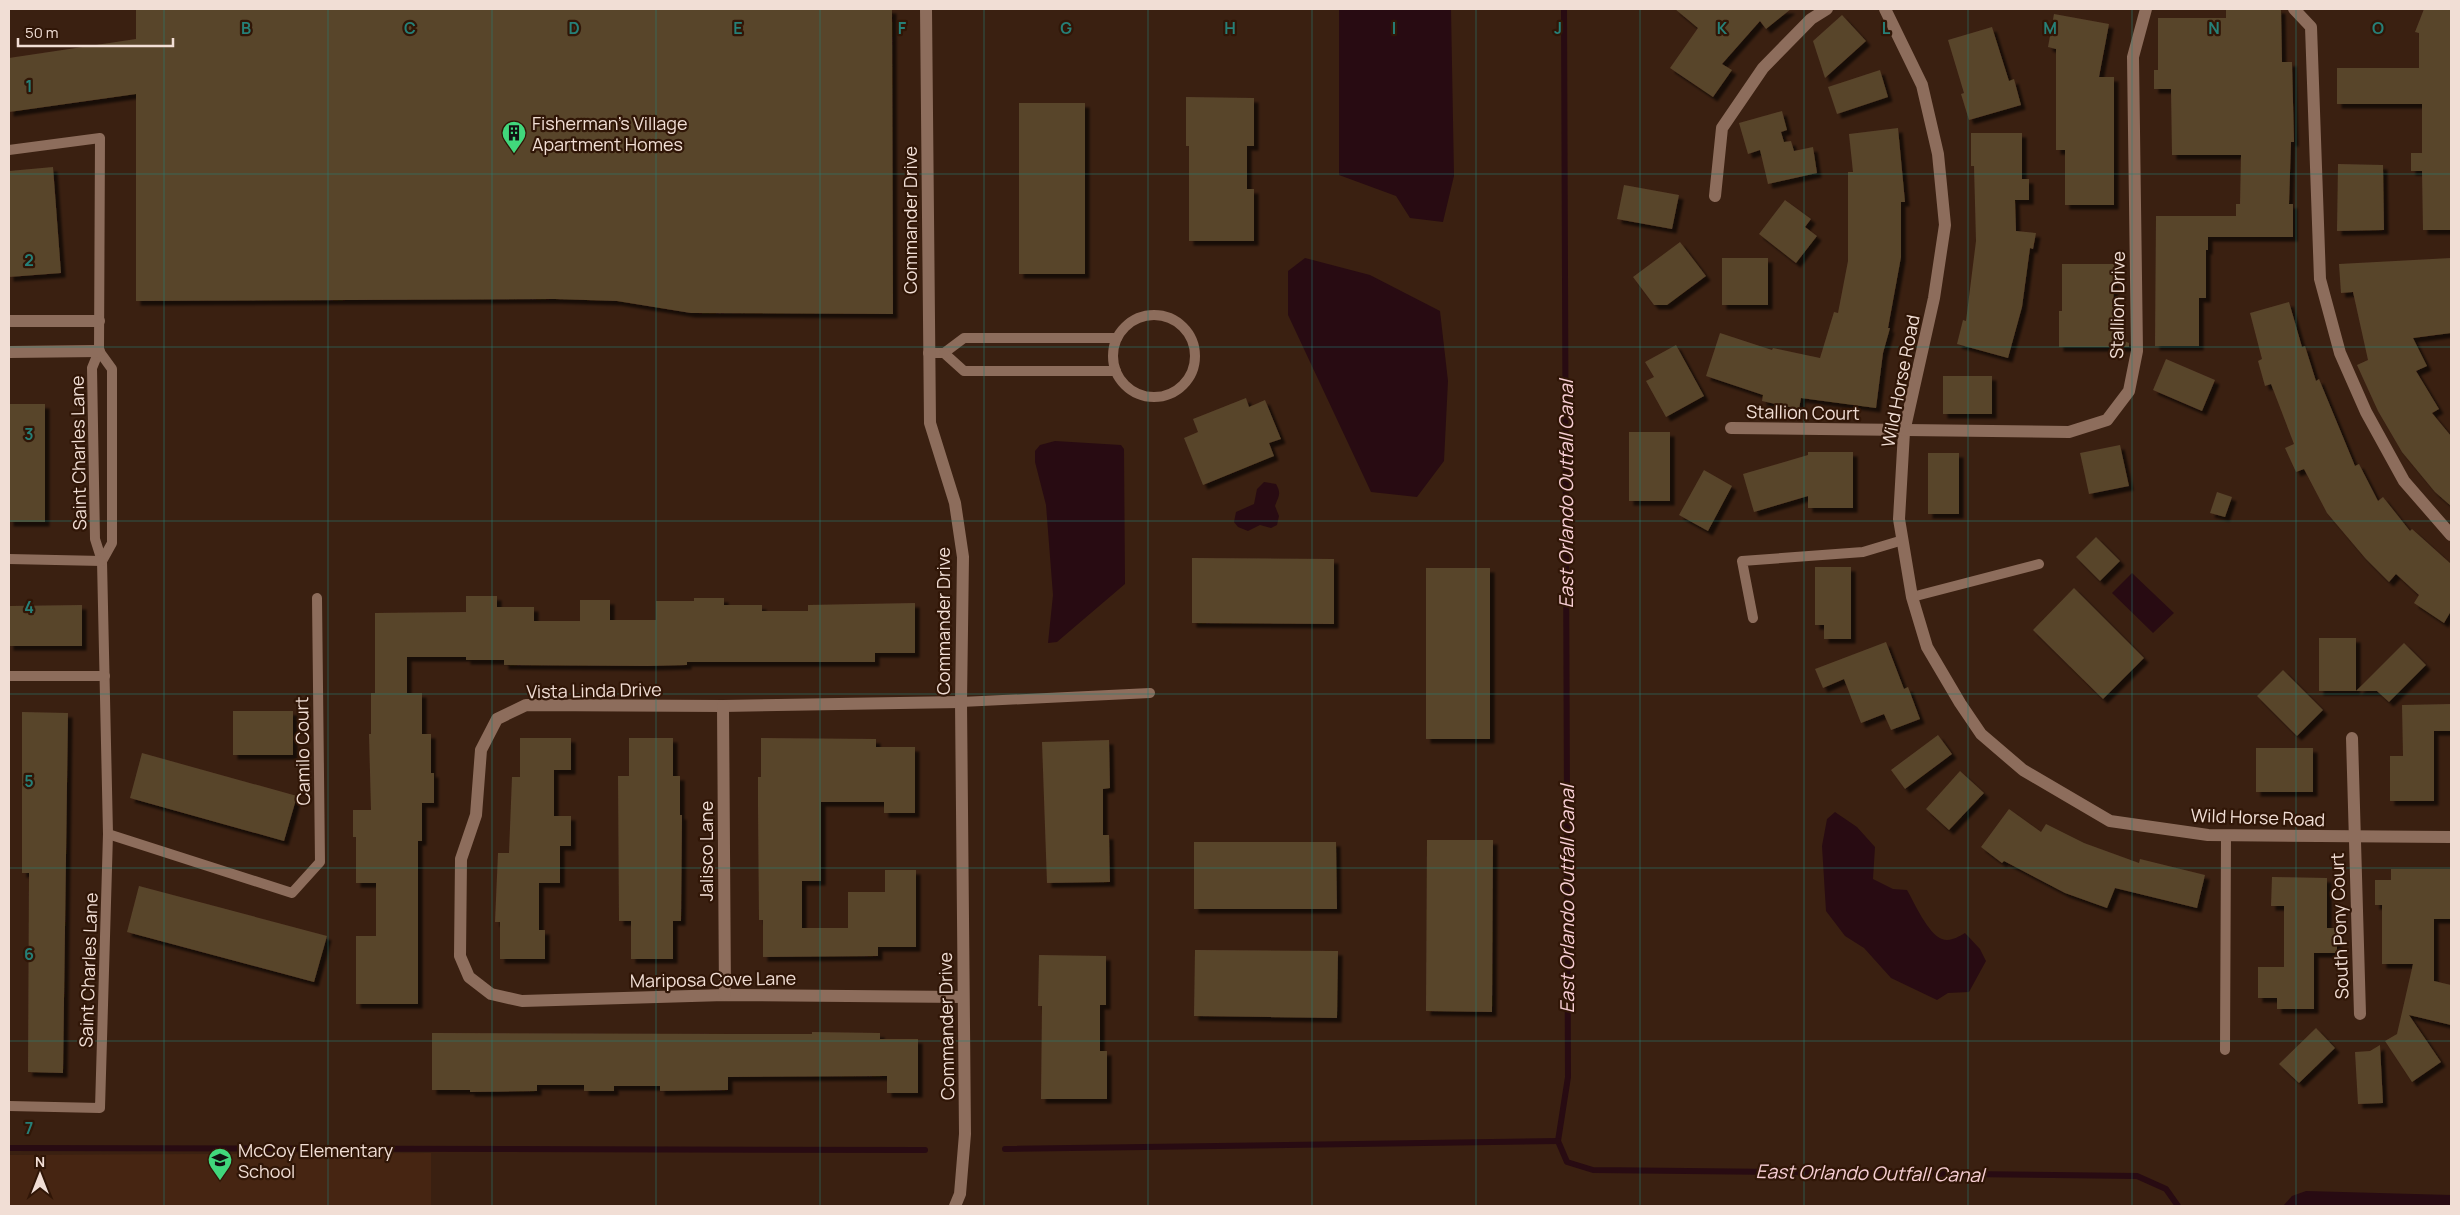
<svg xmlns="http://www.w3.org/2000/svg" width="2460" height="1215" font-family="Manrope,sans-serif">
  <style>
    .built { fill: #462512 }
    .water { fill: #280b12 }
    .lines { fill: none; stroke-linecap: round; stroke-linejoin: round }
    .stream { stroke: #280b12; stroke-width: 6 }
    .building { fill: #59442b; filter: url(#shadow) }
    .lane { stroke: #8d6d5c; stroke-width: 10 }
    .street { stroke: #8d6d5c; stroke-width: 12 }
    .secondary { stroke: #8d6d5c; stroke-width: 12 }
    .grid { fill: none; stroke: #268078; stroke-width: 1; stroke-opacity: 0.55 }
    .labels { text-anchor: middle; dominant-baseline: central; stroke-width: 4.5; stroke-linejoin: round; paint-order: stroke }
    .poi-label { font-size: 18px; fill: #f1ded5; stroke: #301607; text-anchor: start }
    .street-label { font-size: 18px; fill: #f1ded5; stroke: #301607 }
    .water-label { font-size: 19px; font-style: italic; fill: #f7ced4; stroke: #301607 }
    .grid-label { font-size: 16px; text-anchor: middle; font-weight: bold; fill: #268078; stroke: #301607; stroke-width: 4.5; stroke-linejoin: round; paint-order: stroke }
  </style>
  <defs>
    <filter id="shadow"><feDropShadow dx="4.5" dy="4.5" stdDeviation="1" flood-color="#0009"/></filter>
  </defs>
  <rect width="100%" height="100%" fill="#3a2011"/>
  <polygon class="built" points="431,1153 431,1206 9,1206 9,1155"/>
  <g class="water">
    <polygon points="1339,9 1451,9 1454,176 1443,222 1410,218 1396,196 1339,175"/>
    <polygon points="1305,258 1370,275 1440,311 1448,381 1444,461 1417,497 1371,492 1288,315 1288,271"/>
    <polygon points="1055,441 1121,445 1124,449 1125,584 1057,642 1048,643 1053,595 1046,505 1035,462 1035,451 1040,445"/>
    <path d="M1264,482L1276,484C1282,494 1278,497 1275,506L1279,516L1277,525L1271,528L1260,525L1248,531L1238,527L1234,522L1236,512L1254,504L1257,489Z"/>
    <polygon points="2132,573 2174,613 2153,633 2112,593"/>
    <path d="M1835,812L1857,827L1875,847L1873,879L1893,889L1907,890C1914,902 1928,934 1942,939C1950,942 1958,937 1965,933L1980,949L1986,961L1969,992L1948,993L1937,1000L1891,978L1864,948L1845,936L1826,911L1822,846L1827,819Z"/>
    <polygon points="2306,1191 2451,1195 2451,1206 2283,1206 2292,1196"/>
  </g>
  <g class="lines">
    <g class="stream">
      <polyline points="1564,9 1568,1077 1558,1141 1567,1162 1593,1170 2137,1176 2166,1189 2178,1206"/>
      <polyline points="9,1148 925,1150"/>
      <polyline points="1005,1149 1558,1141"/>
    </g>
  </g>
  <g class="building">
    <polygon points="136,9 892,9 893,314 691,313 617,301 555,299 136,301 136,94 9,112 9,58 136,39"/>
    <polygon points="1675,9 1791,9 1766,29 1760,21 1722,64 1732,70 1713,97 1670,68 1698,28"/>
    <polygon points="2226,9 2281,9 2282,62 2292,62 2294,142 2291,142 2289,204 2293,204 2293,237 2208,237 2208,250 2206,250 2206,298 2199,298 2199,346 2155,346 2156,216 2236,216 2236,204 2240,204 2241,155 2172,155 2171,89 2154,89 2154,70 2158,70 2158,18 2226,18"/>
    <polygon points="2424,9 2451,9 2451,230 2423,230 2422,171 2411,171 2411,153 2422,153 2422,104 2337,104 2337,68 2419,68 2419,33 2415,32"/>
    <polygon points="2054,14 2109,24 2099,77 2114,77 2114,205 2065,205 2065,150 2056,150 2056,49 2048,47"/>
    <polygon points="1842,15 1866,41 1825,78 1813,41"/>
    <polygon points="1992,27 2009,81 2014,79 2021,105 1969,120 1961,94 1964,93 1948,40"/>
    <polygon points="1880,70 1888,97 1837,114 1828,87"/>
    <polygon points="1186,97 1254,98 1254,146 1247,146 1247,189 1254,189 1254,241 1189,241 1189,146 1186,146"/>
    <rect x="1019" y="103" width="66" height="171"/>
    <polygon points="1782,111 1787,130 1781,132 1784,142 1791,141 1794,151 1813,147 1817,173 1768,184 1760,150 1748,154 1739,123"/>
    <polygon points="1898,128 1905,202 1901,202 1901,257 1888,328 1890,328 1883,353 1876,408 1801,398 1799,409 1762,401 1763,395 1706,376 1720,333 1772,350 1773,348 1820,358 1834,312 1838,313 1848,261 1848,172 1853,172 1849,134"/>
    <polygon points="1971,133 2022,133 2022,179 2029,179 2029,200 2015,200 2016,231 2036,233 2033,249 2030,248 2022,307 2008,358 1957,344 1963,320 1966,321 1976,241 1974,166 1971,166"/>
    <polygon points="2338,164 2383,165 2384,230 2337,231"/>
    <polygon points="53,167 61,273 9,277 9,171"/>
    <polygon points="1624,185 1679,195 1672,229 1617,219"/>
    <polygon points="1785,200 1811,219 1805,227 1817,236 1796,263 1759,234"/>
    <polygon points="1680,242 1706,276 1667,305 1654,305 1633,277"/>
    <rect x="1722" y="258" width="46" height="47"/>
    <polygon points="2451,258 2451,333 2413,338 2427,366 2416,371 2439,409 2432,413 2451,436 2451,506 2435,492 2402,452 2378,411 2357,365 2368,360 2353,292 2341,293 2339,264"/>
    <polygon points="2062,264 2114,264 2113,336 2129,343 2129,347 2059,347 2059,311 2062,311"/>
    <polygon points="2289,302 2302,347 2305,346 2316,381 2319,379 2355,466 2359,464 2378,501 2383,497 2410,531 2412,529 2451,564 2451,611 2444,623 2414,603 2419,595 2396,574 2389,582 2366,559 2327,513 2304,469 2296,472 2285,448 2294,444 2271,384 2265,386 2258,361 2262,359 2250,313"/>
    <polygon points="1676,345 1704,396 1666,417 1646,381 1654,377 1645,362"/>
    <polygon points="2166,359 2215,380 2202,411 2153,390"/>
    <rect x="1943" y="376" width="49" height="38"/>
    <polygon points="1246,398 1249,407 1265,400 1281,439 1269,443 1274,456 1203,485 1184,438 1198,432 1193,419"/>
    <rect x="9" y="404" width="36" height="118"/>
    <rect x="1629" y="432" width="41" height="69"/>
    <polygon points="2120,445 2129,486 2089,494 2080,453"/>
    <polygon points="1808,452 1853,452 1853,508 1808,508 1808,496 1754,512 1743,474 1808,455"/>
    <rect x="1928" y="453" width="31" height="61"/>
    <polygon points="1704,470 1732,486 1708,531 1679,515"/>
    <polygon points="2217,492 2232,497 2225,517 2210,513"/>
    <polygon points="2096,537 2120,561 2100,581 2076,557"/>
    <polygon points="1192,558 1334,559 1334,624 1192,623"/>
    <polygon points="1815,567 1851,567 1851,639 1824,639 1824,625 1815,625"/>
    <rect x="1426" y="568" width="64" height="171"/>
    <polygon points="2074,588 2144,658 2103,699 2033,630"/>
    <polygon points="466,596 497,596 497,607 534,607 534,621 580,621 580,600 610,600 610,620 656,620 656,601 694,601 694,598 724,598 724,605 762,605 762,611 808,611 808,605 915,603 915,653 875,653 875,662 687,662 687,665 648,666 504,665 504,660 466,660 466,657 407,657 407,693 422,693 422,734 431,734 431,773 434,773 434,803 422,803 422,841 418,841 418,1004 356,1004 356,936 376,936 376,883 356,883 356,837 353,837 353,810 371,810 369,734 371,734 371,693 375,693 375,613 466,612"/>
    <polygon points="82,605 82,646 9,646 9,606"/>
    <polygon points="2319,638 2356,638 2356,691 2404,643 2426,665 2389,702 2377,691 2319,691"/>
    <polygon points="1886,642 1904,689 1908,687 1920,719 1891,730 1884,714 1861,723 1844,679 1823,688 1815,669"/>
    <polygon points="2283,670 2323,710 2297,736 2257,696"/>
    <polygon points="2451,704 2451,731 2434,731 2434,801 2390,801 2390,756 2403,756 2402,705"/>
    <rect x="233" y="711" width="60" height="44"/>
    <polygon points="22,712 68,713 63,1073 28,1072 29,873 22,873"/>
    <polygon points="1938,735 1952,754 1905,789 1891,770"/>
    <polygon points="520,738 571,738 571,770 554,770 554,816 571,816 571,846 560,846 560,883 539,883 539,930 545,930 545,959 500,959 500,922 495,922 498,853 509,853 512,777 520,777"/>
    <polygon points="629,738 673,738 673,776 680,776 680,815 682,815 681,921 673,921 673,959 631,959 631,921 619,921 618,776 629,776"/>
    <polygon points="761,738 876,739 876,747 915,747 915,813 884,813 884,802 821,802 821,881 802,881 802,928 848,928 848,892 885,892 885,870 916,870 916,947 878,947 878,956 763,957 763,920 759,920 758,807 758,777 761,777"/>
    <polygon points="1109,740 1110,788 1103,789 1103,835 1109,835 1110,882 1047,883 1042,742"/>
    <rect x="2256" y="748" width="57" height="44"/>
    <polygon points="142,753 297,796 284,841 130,798"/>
    <polygon points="1960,771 1984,793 1949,830 1926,809"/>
    <polygon points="2009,809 2041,832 2046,824 2084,843 2139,863 2140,859 2205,875 2197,908 2115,888 2107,908 2065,893 2004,861 2002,863 1981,847"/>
    <polygon points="1427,840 1493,840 1492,1012 1426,1011"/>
    <polygon points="1194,842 1336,842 1337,909 1194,909"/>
    <polygon points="2391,869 2450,869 2450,919 2434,919 2434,981 2451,985 2451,1025 2409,1015 2441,1062 2412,1082 2385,1041 2397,1034 2413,964 2382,964 2382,905 2375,905 2375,880 2391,880"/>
    <polygon points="2272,877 2327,878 2327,928 2337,928 2337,953 2314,953 2314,1009 2277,1009 2277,998 2258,998 2258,967 2284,967 2284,906 2271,906"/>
    <polygon points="139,886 327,936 314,982 127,932"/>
    <polygon points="1195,950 1338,951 1337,1018 1194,1016"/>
    <polygon points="1039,955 1106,956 1106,1005 1100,1005 1100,1051 1107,1051 1107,1099 1041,1099 1042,1006 1038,1006"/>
    <polygon points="2316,1028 2335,1048 2299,1083 2279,1064"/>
    <polygon points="812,1032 880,1033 880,1039 918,1039 918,1093 887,1093 887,1076 728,1077 728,1090 660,1091 660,1086 614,1086 614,1091 584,1091 584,1085 537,1085 537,1091 470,1092 470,1090 432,1090 432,1033 736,1034 812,1034"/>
    <polygon points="2380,1045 2383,1103 2358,1104 2355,1052 2370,1051"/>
  </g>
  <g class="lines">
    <g class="lane">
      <polyline points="9,150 100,138 99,351 92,368 95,539 102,561 108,834 100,1108 9,1106"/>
      <circle cx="1154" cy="356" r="41"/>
      <polyline points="99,351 112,369 112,543 102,561"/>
      <polyline points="928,353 944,353 964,338 1117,338"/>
      <polyline points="944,353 964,371 1116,371"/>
      <polyline points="9,559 102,561"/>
      <polyline points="1912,597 2039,564"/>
      <polyline points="1753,618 1742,561 1863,552 1903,540"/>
      <polyline points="9,676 105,676"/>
      <polyline points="961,702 1150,693"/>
      <polyline points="108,834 292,893 320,862 317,598"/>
      <polyline points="2225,1050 2226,836"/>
    </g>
    <g class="street">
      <polyline points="1885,9 1922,85 1938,154 1945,225 1934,298 1904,432 1899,519 1912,597 1927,647 1960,703 1981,734 2023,770 2110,821 2208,835 2451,837"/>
      <polyline points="2294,9 2311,27 2320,279 2340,353 2366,412 2404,481 2451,535"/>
      <polyline points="1715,196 1722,128 1763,68 1811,19 1827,9"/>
      <polyline points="9,321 99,321"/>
      <polyline points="9,352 99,351"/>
      <polyline points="1731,428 2069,432 2107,420 2129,391 2137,351 2133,57 2146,9"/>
      <polyline points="961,702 723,706 526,705 497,719 481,750 476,815 461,859 460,956 469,977 491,994 522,1001 725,995 963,997"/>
      <polyline points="723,706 725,995"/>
      <polyline points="2352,738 2360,1014"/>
    </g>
    <polyline class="secondary" points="926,9 930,423 955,503 963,557 961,702 965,1134 960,1194 955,1206"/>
  </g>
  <path class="grid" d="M164,9V1206M328,9V1206M492,9V1206M656,9V1206M820,9V1206M984,9V1206M1148,9V1206M1312,9V1206M1476,9V1206M1640,9V1206M1804,9V1206M1968,9V1206M2132,9V1206M2296,9V1206M9,174H2451M9,347H2451M9,521H2451M9,694H2451M9,868H2451M9,1041H2451"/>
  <defs>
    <symbol id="building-pin" viewBox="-11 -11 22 30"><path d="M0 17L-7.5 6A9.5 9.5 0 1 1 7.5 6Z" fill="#41d77c" stroke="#301607"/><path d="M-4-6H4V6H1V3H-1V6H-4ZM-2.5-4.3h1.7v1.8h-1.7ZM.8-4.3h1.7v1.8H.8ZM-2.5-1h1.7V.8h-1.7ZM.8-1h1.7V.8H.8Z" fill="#111"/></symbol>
    <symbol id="school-pin" viewBox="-11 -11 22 30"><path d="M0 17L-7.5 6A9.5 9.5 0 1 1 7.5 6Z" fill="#41d77c" stroke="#301607"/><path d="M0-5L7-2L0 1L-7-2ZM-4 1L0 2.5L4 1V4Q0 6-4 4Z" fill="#111"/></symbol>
  </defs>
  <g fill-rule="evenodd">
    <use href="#building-pin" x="500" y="119" width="28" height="38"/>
    <use href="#school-pin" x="206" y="1146" width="28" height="38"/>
  </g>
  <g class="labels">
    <g class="poi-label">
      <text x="532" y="123">Fisherman's Village<tspan x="532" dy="21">Apartment Homes</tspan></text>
      <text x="238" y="1150">McCoy Elementary<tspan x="238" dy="21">School</tspan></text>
    </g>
    <g class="street-label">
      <text transform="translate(910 220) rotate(-90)">Commander Drive</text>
      <text transform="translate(2117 305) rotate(-89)">Stallion Drive</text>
      <text transform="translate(1900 381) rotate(-79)">Wild Horse Road</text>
      <text transform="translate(1803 412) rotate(1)">Stallion Court</text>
      <text transform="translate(78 453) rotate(-91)">Saint Charles Lane</text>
      <text transform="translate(943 621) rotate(-90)">Commander Drive</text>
      <text transform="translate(594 690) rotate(-1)">Vista Linda Drive</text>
      <text transform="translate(302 751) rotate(-91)">Camilo Court</text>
      <text transform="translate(2258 817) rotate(2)">Wild Horse Road</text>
      <text transform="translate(706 851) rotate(-90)">Jalisco Lane</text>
      <text transform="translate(2339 926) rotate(-92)">South Pony Court</text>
      <text transform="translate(88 970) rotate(-88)">Saint Charles Lane</text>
      <text transform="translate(713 979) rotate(-1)">Mariposa Cove Lane</text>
      <text transform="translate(946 1026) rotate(-91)">Commander Drive</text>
    </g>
    <g class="water-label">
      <text transform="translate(1566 494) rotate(-90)">East Orlando Outfall Canal</text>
      <text transform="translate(1567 899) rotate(-90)">East Orlando Outfall Canal</text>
      <text transform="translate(1870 1173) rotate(1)">East Orlando Outfall Canal</text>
    </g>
  </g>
  <g class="grid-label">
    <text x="246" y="34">B</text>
    <text x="410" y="34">C</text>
    <text x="574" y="34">D</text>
    <text x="738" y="34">E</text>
    <text x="902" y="34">F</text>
    <text x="1066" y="34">G</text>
    <text x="1230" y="34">H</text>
    <text x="1394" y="34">I</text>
    <text x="1558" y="34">J</text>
    <text x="1722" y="34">K</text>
    <text x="1886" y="34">L</text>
    <text x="2050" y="34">M</text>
    <text x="2214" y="34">N</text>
    <text x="2378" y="34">O</text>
    <text x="29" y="92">1</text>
    <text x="29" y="266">2</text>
    <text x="29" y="440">3</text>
    <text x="29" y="613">4</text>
    <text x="29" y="787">5</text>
    <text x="29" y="960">6</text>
    <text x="29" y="1134">7</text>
  </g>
  <rect width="2460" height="1215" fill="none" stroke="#f1ded5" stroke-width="20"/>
  <g transform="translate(40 1175)" stroke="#301607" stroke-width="4" paint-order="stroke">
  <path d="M0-4L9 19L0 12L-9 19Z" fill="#f1ded5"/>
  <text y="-8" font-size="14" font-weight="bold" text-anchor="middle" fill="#f1ded5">N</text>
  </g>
  <path d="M18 38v8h155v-8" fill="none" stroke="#f1ded5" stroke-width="2.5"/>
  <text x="25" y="38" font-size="15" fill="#f1ded5" stroke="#301607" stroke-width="4" paint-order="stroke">50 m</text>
</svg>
